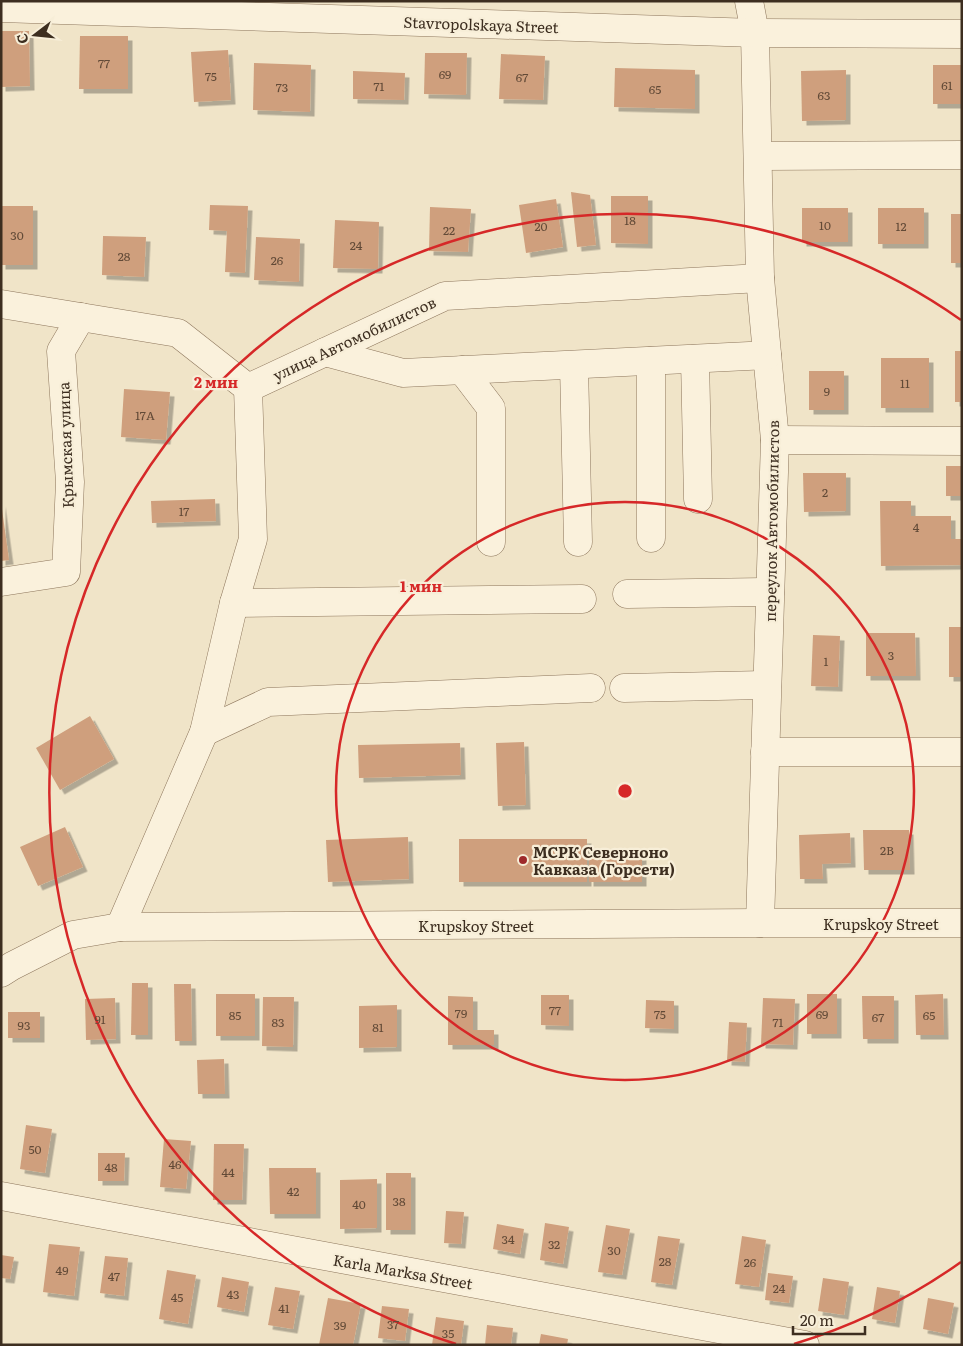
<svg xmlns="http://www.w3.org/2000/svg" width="963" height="1346" font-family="Literata,serif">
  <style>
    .building { fill: #cf9f7d; filter: url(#shadow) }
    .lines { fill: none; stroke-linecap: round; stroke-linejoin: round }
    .minor-casing { stroke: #8d765c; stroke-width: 29 }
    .minor { stroke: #faf1dc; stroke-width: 28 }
    .ring { fill: none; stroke: #d62828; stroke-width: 2.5 }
    .poi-dot { fill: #9e2a2b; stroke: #f7eed8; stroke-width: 2 }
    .labels { text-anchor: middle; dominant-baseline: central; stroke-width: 4.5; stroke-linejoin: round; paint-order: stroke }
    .number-label { font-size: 12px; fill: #624a37 }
    .street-label { font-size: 15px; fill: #3d2e20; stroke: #f7eed8 }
    .poi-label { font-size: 15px; font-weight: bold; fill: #3d2e20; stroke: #f7eed8; text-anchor: start }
    .centre { fill: #d62828; stroke: #f7eed8; stroke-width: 2.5 }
    .ring-label { font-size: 15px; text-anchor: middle; font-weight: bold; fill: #d62828; stroke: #f7eed8; stroke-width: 4.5; stroke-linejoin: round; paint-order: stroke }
  </style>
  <defs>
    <filter id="shadow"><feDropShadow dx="4.5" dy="4.5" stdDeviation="0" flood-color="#0004"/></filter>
  </defs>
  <rect width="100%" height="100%" fill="#f0e4c8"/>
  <g class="building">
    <polygon points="1,31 29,31 30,86 1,87"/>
    <polygon points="80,36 128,36 128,89 79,89"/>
    <polygon points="228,50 231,100 194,102 191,52"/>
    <polygon points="425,53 467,53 466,95 424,94"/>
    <polygon points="501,54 545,56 543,100 499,99"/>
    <polygon points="254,63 311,65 310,112 253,110"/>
    <rect x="933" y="65" width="29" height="39"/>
    <polygon points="615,68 695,70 695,109 614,107"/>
    <polygon points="846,70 846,120 802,121 801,71"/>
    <polygon points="353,71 405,73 404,100 353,99"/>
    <polygon points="571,192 590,195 596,245 577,247"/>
    <polygon points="611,196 648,196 648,244 611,243"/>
    <polygon points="556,199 563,247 526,253 519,205"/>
    <polygon points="210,205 248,206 245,273 225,272 227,231 209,230"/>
    <rect x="1" y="206" width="32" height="59"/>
    <polygon points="430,207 471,209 468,252 429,251"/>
    <rect x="802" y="208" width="46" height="34"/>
    <rect x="878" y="208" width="46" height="36"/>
    <rect x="951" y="214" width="11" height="49"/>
    <polygon points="335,220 379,222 378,269 333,268"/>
    <polygon points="103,236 146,237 144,277 102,275"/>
    <polygon points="256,237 300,239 299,282 254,280"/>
    <rect x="955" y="351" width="7" height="51"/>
    <rect x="881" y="358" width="48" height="50"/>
    <rect x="809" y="371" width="35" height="39"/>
    <polygon points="124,389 170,392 166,440 121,437"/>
    <rect x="946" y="466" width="16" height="30"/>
    <polygon points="803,473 846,473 846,511 804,512"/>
    <polygon points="215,499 216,521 152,523 151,501"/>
    <polygon points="880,501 911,501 911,516 951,516 951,539 962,539 962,565 881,566"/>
    <polygon points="1,502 9,560 1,561"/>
    <rect x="949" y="627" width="13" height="50"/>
    <polygon points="866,633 915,633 916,676 866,676"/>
    <polygon points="813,635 840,636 838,687 811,686"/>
    <polygon points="90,716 114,759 60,790 36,748"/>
    <polygon points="524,742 526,805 498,806 496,743"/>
    <polygon points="460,743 461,775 359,778 358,745"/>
    <polygon points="65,827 83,867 38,886 20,847"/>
    <polygon points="863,830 909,830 910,870 864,870"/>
    <polygon points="850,833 851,863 822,864 823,879 800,879 799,835"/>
    <polygon points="408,837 409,879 328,882 326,840"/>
    <rect x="459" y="839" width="128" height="43"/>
    <rect x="589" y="856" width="53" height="26"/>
    <polygon points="132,983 148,983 148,1035 131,1035"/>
    <polygon points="174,984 191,984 192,1041 175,1041"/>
    <rect x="216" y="994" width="39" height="42"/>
    <rect x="807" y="994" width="30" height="40"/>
    <polygon points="943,994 944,1035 916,1035 915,995"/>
    <polygon points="541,995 569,995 569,1026 541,1025"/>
    <polygon points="448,996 473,997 473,1030 494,1030 494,1045 448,1045"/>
    <polygon points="862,996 894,996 894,1039 863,1039"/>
    <polygon points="263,997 294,997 293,1047 262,1046"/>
    <polygon points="115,998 116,1039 86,1040 85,999"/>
    <polygon points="763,998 795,999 793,1045 761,1044"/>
    <polygon points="646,1000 674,1001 674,1029 645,1028"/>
    <polygon points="397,1005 397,1047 359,1048 359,1006"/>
    <rect x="8" y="1012" width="32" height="26"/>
    <polygon points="729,1022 747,1023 745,1062 727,1061"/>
    <polygon points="224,1059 225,1094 198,1094 197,1060"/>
    <polygon points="26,1125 52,1129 45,1173 20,1169"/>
    <polygon points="164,1139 191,1141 186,1189 160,1187"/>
    <polygon points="214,1144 244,1144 242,1200 213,1200"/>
    <polygon points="98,1153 125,1153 124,1181 98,1181"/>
    <polygon points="269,1168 316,1168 316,1214 270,1214"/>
    <rect x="386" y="1173" width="25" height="57"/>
    <polygon points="377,1179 377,1228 340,1229 340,1180"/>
    <polygon points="446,1211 464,1212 461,1244 444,1243"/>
    <polygon points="545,1223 569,1227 563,1264 540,1260"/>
    <polygon points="497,1224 524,1229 520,1254 493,1249"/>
    <polygon points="606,1225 630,1229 622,1275 598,1272"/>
    <polygon points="658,1236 680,1239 672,1285 651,1282"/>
    <polygon points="742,1236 766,1240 759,1287 735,1284"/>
    <polygon points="49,1244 80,1247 74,1296 43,1292"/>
    <polygon points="1,1255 14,1257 10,1279 1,1278"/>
    <polygon points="105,1256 128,1258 124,1296 100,1293"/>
    <polygon points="167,1270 196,1275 188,1324 159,1319"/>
    <polygon points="768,1273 793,1276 789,1303 765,1300"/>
    <polygon points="222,1277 249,1282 244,1312 217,1307"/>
    <polygon points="823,1278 849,1282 844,1315 818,1311"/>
    <polygon points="275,1287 300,1291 293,1329 268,1325"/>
    <polygon points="877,1287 900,1291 895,1323 872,1319"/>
    <polygon points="328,1298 361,1304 353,1345 319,1345"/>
    <polygon points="928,1298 954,1303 948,1334 923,1329"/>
    <polygon points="382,1306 409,1309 405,1341 378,1338"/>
    <polygon points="436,1317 464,1321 461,1345 432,1345"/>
    <polygon points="487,1325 513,1328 511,1345 485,1345"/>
    <polygon points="541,1334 568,1339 567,1345 539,1345"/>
  </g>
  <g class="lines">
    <defs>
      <g id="minor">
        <polyline points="749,1 755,33 760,278 775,440 760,923"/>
        <polyline points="1,8 755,33 962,34"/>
        <polyline points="758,156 962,155"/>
        <polyline points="1,304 178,333 248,388 445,296 760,278"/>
        <polyline points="325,352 403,373 767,355"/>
        <polyline points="695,359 698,499"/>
        <polyline points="651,361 651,538"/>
        <polyline points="574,365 578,542"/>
        <polyline points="462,370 491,408 491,542"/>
        <polyline points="775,440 962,441"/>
        <polyline points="1,582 66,572 70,482 61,351 81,317"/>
        <polyline points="627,594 770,592"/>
        <polyline points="234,603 582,599"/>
        <polyline points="624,688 767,685"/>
        <polyline points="204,732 268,702 591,688"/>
        <polyline points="765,752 962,752"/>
        <polyline points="120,927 204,732 234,603 253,539 248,388"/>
        <polyline points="1,973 12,966 73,935 120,927 760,923 962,923"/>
        <polyline points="1,1196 805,1345"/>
      </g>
    </defs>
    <use href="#minor" class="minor-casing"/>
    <use href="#minor" class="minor"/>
  </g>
  <g class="ring">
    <circle cx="625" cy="791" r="289"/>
    <path d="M961 1262A578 578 0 0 1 794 1344M456 1344A578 578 0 1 1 961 320"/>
  </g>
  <circle class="poi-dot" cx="523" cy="860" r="5"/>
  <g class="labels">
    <g class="number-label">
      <text x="104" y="63">77</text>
      <text x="445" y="74">69</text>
      <text x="211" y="76">75</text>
      <text x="522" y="77">67</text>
      <text x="947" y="85">61</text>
      <text x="379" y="86">71</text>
      <text x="282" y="87">73</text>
      <text x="655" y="89">65</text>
      <text x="824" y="95">63</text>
      <text x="630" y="220">18</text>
      <text x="825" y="225">10</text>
      <text x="541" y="226">20</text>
      <text x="901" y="226">12</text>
      <text x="449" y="230">22</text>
      <text x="17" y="235">30</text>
      <text x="356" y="245">24</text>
      <text x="124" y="256">28</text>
      <text x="277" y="260">26</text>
      <text x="905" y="383">11</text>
      <text x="827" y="391">9</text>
      <text x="145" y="415">17А</text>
      <text x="825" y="492">2</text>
      <text x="184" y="511">17</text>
      <text x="916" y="527">4</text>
      <text x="891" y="655">3</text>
      <text x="826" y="661">1</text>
      <text x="887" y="850">2В</text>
      <text x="555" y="1010">77</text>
      <text x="461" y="1013">79</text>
      <text x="660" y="1014">75</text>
      <text x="822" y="1014">69</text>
      <text x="235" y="1015">85</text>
      <text x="929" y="1015">65</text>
      <text x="878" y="1017">67</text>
      <text x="100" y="1019">91</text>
      <text x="278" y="1022">83</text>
      <text x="778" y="1022">71</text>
      <text x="24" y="1025">93</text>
      <text x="378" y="1027">81</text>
      <text x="35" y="1149">50</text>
      <text x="175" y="1164">46</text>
      <text x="111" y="1167">48</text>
      <text x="228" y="1172">44</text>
      <text x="293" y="1191">42</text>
      <text x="399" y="1201">38</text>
      <text x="359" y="1204">40</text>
      <text x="508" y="1239">34</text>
      <text x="554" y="1244">32</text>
      <text x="614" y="1250">30</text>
      <text x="665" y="1261">28</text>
      <text x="750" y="1262">26</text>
      <text x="62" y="1270">49</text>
      <text x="114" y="1276">47</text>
      <text x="779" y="1288">24</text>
      <text x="233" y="1294">43</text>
      <text x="177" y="1297">45</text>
      <text x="284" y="1308">41</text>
      <text x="393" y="1324">37</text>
      <text x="340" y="1325">39</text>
      <text x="448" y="1333">35</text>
    </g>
    <g class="street-label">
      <text transform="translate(481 24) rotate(2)">Stavropolskaya Street</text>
      <text transform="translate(354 338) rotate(-25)">улица Автомобилистов</text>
      <text transform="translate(65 445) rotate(-92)">Крымская улица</text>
      <text transform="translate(771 521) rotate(-89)">переулок Автомобилистов</text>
      <text x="881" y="923">Krupskoy Street</text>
      <text x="476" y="925">Krupskoy Street</text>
      <text transform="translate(403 1271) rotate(10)">Karla Marksa Street</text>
    </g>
    <g class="poi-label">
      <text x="533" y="851">МСРК Северноно<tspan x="533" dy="17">Кавказа (Горсети)</tspan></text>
    </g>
  </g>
  <circle cx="625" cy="791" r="8" class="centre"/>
  <g class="ring-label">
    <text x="216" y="388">2 мин</text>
    <text x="421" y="592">1 мин</text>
  </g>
  <rect width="963" height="1346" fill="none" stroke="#3d2e20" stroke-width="5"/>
  <g transform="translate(35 35) rotate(254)" stroke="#f7eed8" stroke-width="4" paint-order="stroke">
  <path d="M0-4L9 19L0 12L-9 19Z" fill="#3d2e20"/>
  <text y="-8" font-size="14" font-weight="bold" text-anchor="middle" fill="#3d2e20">С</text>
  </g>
  <path d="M793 1326v8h72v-8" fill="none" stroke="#3d2e20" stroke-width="2.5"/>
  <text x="800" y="1326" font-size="15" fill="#3d2e20" stroke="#f7eed8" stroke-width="4" paint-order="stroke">20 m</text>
</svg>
